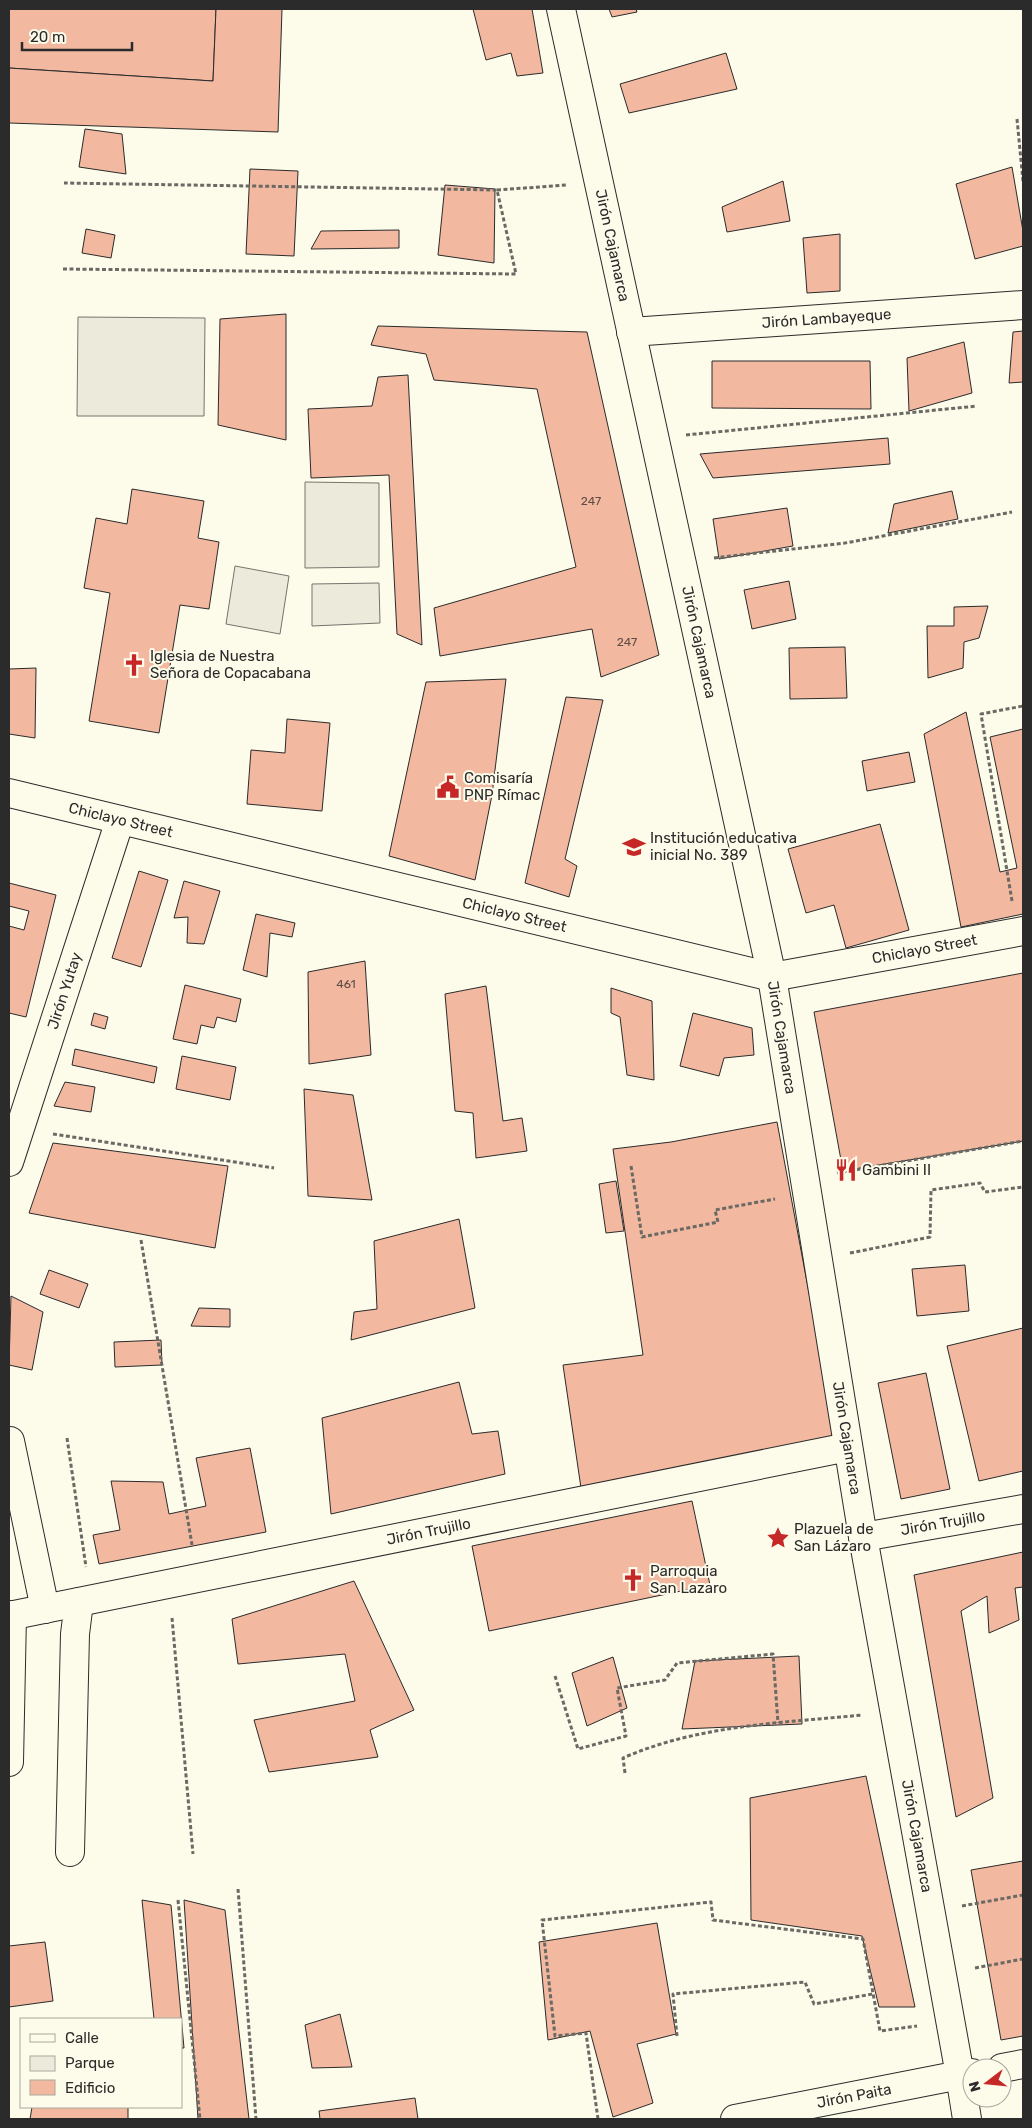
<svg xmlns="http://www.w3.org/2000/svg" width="1032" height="2128" font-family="Rubik,sans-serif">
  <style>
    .green { fill: #ecebdb; stroke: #74746e }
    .building { fill: #f2b8a0; stroke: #2b2b2b }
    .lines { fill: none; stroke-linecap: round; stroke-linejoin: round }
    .minor-casing { stroke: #2b2b2b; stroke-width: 30 }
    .major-casing { stroke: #2b2b2b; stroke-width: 30 }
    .path { stroke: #6a6964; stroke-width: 3; stroke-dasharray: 4 2.5; stroke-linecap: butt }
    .minor { stroke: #fdfbea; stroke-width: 28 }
    .major { stroke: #fdfbea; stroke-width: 28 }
    .labels { text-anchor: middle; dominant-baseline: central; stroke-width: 4; stroke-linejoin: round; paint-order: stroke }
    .number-label { font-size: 12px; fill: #5d4e48 }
    .street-label { font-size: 15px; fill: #2b2b2b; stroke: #fdfbea }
    .poi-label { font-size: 15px; fill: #2b2b2b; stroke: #fdfbea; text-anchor: start }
  </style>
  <rect width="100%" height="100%" fill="#fdfbea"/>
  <g class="green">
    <polygon points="78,317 205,318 204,416 77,416"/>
    <polygon points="305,482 379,483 379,567 305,568"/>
    <polygon points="235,566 289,576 280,634 226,624"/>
    <polygon points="379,583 380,623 312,626 312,584"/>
  </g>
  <g class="building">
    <polygon points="9,9 216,9 213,81 9,68"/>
    <polygon points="216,9 282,9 278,132 9,123 9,68 213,81"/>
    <polygon points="473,9 532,9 543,73 517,76 511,53 486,60"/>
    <polygon points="609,9 636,9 637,12 612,17"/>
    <polygon points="726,53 737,89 629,113 620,84"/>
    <polygon points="85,129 122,134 126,174 79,167"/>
    <polygon points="1012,167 1023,231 1023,246 975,259 956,184"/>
    <polygon points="250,169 298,171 294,256 246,254"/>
    <polygon points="783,181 790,221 727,232 722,207"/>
    <polygon points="445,185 495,189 494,263 438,255"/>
    <polygon points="86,229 115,235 111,258 82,253"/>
    <polygon points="399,230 399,248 311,249 321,231"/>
    <polygon points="840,234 840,291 807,293 803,238"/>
    <polygon points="286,314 286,440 218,425 220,319"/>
    <polygon points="378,326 587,332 659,655 601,677 592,629 440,656 434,608 576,567 537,389 434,380 426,354 371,345"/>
    <polygon points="1023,331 1023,382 1009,383 1013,332"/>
    <polygon points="964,342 972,393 909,411 907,358"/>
    <polygon points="712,361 870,361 871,409 712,408"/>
    <polygon points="408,375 422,645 397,634 389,475 311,478 308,409 372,406 378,377"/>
    <polygon points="888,438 890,464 713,478 700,454"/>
    <polygon points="132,489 204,501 198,538 219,542 209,609 180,605 159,733 89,721 110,593 84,588 96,518 127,524"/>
    <polygon points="952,491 958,519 888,533 894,504"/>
    <polygon points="787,508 793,546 719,559 713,519"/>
    <polygon points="789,581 796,619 752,629 744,590"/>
    <polygon points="988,606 979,638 964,642 963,668 928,678 927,626 954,626 954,607"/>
    <polygon points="845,647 847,698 790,699 789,648"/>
    <polygon points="36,668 35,738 9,734 9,669"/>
    <polygon points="506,679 492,795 475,880 389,856 426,682"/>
    <polygon points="566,697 603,700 565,859 577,866 569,897 525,883"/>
    <polygon points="966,712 1000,872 1017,868 990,737 1023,729 1023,914 961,927 924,734"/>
    <polygon points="287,719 330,723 322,811 247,804 251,750 285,753"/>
    <polygon points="909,752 915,782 867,791 862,761"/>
    <polygon points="880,824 909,930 846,948 834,905 806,913 788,849"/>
    <polygon points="139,871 168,880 141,967 112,958"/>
    <polygon points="184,881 220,891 204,944 187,943 188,917 174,918"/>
    <polygon points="9,883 56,895 26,1017 9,1013 9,926 24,930 29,911 9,906"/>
    <polygon points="256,914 295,923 292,937 270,933 267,977 243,970"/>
    <polygon points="365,961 371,1055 309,1064 308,972"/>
    <polygon points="1023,973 1023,1141 843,1171 814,1012"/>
    <polygon points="185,985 241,999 236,1022 217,1017 214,1028 201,1025 197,1044 173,1039"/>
    <polygon points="486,986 503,1121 522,1118 527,1151 476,1158 473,1113 455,1111 445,994"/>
    <polygon points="611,988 652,1001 654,1080 627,1075 620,1017 611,1013"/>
    <polygon points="94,1013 108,1017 105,1029 91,1025"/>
    <polygon points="693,1013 752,1028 754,1055 724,1058 719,1076 680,1066"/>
    <polygon points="75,1049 157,1067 154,1083 72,1065"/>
    <polygon points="182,1056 236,1067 230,1100 176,1089"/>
    <polygon points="65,1082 95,1087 91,1112 54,1106"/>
    <polygon points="304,1089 353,1095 372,1200 308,1196"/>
    <polygon points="777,1122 836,1437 581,1488 563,1365 643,1355 613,1149 671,1142"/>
    <polygon points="53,1143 228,1166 215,1248 29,1213"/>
    <polygon points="616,1181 624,1231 606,1233 599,1184"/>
    <polygon points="459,1219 475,1308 351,1340 354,1312 377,1309 374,1241"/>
    <polygon points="965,1265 969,1311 917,1316 912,1269"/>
    <polygon points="49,1270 88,1284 79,1308 40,1294"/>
    <polygon points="11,1296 43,1312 32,1370 9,1365"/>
    <polygon points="199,1308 230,1309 230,1327 191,1326"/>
    <polygon points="1023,1328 1023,1471 979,1481 947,1346"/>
    <polygon points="161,1340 162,1365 115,1367 114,1342"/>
    <polygon points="926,1373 950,1489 901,1499 878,1383"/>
    <polygon points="459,1382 472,1434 498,1431 505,1474 331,1514 322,1418"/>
    <polygon points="250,1448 266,1532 99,1564 93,1535 120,1530 111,1481 163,1482 169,1514 206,1506 196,1458"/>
    <polygon points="692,1501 710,1585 489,1631 472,1546"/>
    <polygon points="1023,1552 1023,1587 1015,1588 1019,1620 989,1633 987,1596 961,1611 993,1798 956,1817 914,1575"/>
    <polygon points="354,1581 414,1710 370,1730 378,1757 269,1772 254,1720 355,1701 345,1654 238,1664 232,1619"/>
    <polygon points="799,1656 802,1724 682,1729 695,1661"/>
    <polygon points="613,1657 627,1708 587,1726 572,1673"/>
    <polygon points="866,1776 915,2007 879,2007 862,1936 751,1920 750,1798"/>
    <polygon points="1023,1861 1023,2036 1001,2040 971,1870"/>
    <polygon points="142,1900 171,1905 184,2048 181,2048 181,2019 154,2019"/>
    <polygon points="184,1900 225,1910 249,2119 198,2119"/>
    <polygon points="657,1923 676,2034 637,2044 653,2103 613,2117 590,2031 548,2040 539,1942"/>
    <polygon points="45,1942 53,2001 9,2007 9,1946"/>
    <polygon points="340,2014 352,2067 312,2068 305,2025"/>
    <polygon points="415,2098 418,2119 320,2119 319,2111"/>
    <polygon points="32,2107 128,2107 128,2119 30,2119"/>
  </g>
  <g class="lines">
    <defs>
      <g id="minor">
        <path id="s1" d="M561,9L772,977L863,1537L960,2075L735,2119"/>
        <path id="s2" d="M631,332L1023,305"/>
        <path id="s3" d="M9,793L772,977L1023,931"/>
        <path id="s4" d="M9,1162L120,820"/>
        <polyline points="10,1441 45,1609"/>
        <path id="s5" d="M863,1537L1023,1509"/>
        <path id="s6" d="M9,1616L848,1447"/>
        <polyline points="9,1762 12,1615"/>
        <polyline points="70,1852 75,1634 79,1602"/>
      </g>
      <g id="major">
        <polyline points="1002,2068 1023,2064"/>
        <polyline points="967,2119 960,2075 972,2073"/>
      </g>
    </defs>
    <use href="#minor" class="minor-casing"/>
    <use href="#major" class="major-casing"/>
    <g class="path">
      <polyline points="1017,119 1023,181"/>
      <polyline points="497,190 567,185"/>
      <polyline points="63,269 516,274 497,190 64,183"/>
      <polyline points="686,435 977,406"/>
      <polyline points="714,558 845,543 1012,512"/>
      <polyline points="1012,901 981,714 1023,706"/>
      <polyline points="53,1134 274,1168"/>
      <polyline points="631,1166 642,1237 718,1222 715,1210 775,1199"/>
      <polyline points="837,1173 1023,1141"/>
      <polyline points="141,1240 192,1545"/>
      <polyline points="850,1253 930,1237 931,1190 980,1183 985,1192 1023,1187"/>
      <polyline points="67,1438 86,1567"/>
      <polyline points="172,1618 193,1854"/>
      <polyline points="555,1676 578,1749 626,1736 617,1688 665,1680 677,1663 773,1654 778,1723"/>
      <path d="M625,1773L623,1758C698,1725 781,1723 862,1715"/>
      <polyline points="238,1889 256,2119"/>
      <polyline points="178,1900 200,2119"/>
      <polyline points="962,1906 1023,1895"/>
      <polyline points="975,1968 1023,1959"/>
      <polyline points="677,2036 673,1994 805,1982 814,2004 873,1994"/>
      <polyline points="598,2119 586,2033 555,2036 542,1920 711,1902 713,1920 863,1939 880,2031 917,2026"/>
    </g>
    <use href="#minor" class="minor"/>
    <use href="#major" class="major"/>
  </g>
  <defs>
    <symbol id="church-bare" viewBox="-9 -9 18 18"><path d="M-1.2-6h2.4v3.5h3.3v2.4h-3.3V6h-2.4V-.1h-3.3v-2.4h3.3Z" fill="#c62828" stroke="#fdfbea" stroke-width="2.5" paint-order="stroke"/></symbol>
    <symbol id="civic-bare" viewBox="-9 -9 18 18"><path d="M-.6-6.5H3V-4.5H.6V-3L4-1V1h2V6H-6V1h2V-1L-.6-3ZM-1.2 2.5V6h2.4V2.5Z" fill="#c62828" stroke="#fdfbea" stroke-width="2.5" paint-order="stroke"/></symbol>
    <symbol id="school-bare" viewBox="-9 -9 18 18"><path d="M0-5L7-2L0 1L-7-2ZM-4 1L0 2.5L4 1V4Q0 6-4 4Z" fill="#c62828" stroke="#fdfbea" stroke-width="2.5" paint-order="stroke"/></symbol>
    <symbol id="restaurant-bare" viewBox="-9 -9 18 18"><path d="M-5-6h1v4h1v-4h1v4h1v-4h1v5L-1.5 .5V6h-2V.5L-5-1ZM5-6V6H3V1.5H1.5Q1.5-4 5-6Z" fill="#c62828" stroke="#fdfbea" stroke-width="2.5" paint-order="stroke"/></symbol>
    <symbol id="sight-bare" viewBox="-9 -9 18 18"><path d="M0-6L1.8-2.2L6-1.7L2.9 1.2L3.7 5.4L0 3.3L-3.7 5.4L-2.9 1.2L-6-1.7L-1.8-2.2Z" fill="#c62828" stroke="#fdfbea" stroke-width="2.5" paint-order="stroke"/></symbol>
  </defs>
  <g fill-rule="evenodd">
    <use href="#church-bare" x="118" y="649" width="32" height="32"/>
    <use href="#civic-bare" x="432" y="771" width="32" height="32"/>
    <use href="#school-bare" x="618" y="831" width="32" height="32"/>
    <use href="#restaurant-bare" x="830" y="1154" width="32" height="32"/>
    <use href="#sight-bare" x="762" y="1522" width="32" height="32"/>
    <use href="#church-bare" x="617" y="1564" width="32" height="32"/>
  </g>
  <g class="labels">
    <g class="number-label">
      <text x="591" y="501">247</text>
      <text x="627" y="642">247</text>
      <text x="346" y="984">461</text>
    </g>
    <g class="street-label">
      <text stroke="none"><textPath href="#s1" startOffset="242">Jirón Cajamarca</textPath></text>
      <text stroke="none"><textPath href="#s2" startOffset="196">Jirón Lambayeque</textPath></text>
      <text stroke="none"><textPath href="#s1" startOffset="648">Jirón Cajamarca</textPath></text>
      <text stroke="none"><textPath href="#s3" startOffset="115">Chiclayo Street</textPath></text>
      <text stroke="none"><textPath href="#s3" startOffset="520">Chiclayo Street</textPath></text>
      <text stroke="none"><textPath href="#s3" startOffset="940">Chiclayo Street</textPath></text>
      <text stroke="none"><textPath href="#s4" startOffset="180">Jirón Yutay</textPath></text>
      <text stroke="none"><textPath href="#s1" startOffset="1052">Jirón Cajamarca</textPath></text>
      <text stroke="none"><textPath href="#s1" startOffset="1458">Jirón Cajamarca</textPath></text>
      <text stroke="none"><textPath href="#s5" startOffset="81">Jirón Trujillo</textPath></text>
      <text stroke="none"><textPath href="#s6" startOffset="428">Jirón Trujillo</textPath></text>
      <text stroke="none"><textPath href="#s1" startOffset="1862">Jirón Cajamarca</textPath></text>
      <text transform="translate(854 2096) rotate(-11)">Jirón Paita</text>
    </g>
    <g class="poi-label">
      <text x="150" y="656">Iglesia de Nuestra<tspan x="150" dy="17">Señora de Copacabana</tspan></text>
      <text x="464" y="778">Comisaría<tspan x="464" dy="17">PNP Rímac</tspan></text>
      <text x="650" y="838">Institución educativa<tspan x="650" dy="17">inicial No. 389</tspan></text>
      <text x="862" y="1170">Gambini II</text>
      <text x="794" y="1529">Plazuela de<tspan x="794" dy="17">San Lázaro</tspan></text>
      <text x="650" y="1571">Parroquia<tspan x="650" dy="17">San Lazaro</tspan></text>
    </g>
  </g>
  <rect width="1032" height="2128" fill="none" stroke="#2b2b2b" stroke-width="20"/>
  <rect x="20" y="2018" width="162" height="90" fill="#fdfbea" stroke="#a9a89e"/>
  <rect x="30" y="2034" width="25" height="8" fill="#fdfbea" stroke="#a9a89e"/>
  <text x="65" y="2043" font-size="15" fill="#2b2b2b">Calle</text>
  <rect x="30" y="2056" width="25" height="15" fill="#ecebdb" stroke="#a9a89e"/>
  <text x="65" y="2068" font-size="15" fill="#2b2b2b">Parque</text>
  <rect x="30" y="2080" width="25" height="15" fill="#f2b8a0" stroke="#a9a89e"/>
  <text x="65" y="2093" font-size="15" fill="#2b2b2b">Edificio</text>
  <g transform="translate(987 2083) rotate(254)"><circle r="24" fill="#fdfbea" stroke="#a9a89e"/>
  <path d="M0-4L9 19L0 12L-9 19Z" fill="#c62828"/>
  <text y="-8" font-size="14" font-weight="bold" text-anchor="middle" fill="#2b2b2b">N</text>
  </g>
  <path d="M22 42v8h110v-8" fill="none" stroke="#2b2b2b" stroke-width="2.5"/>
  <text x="30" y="42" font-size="15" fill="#2b2b2b" stroke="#fdfbea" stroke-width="4" paint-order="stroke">20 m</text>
</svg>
